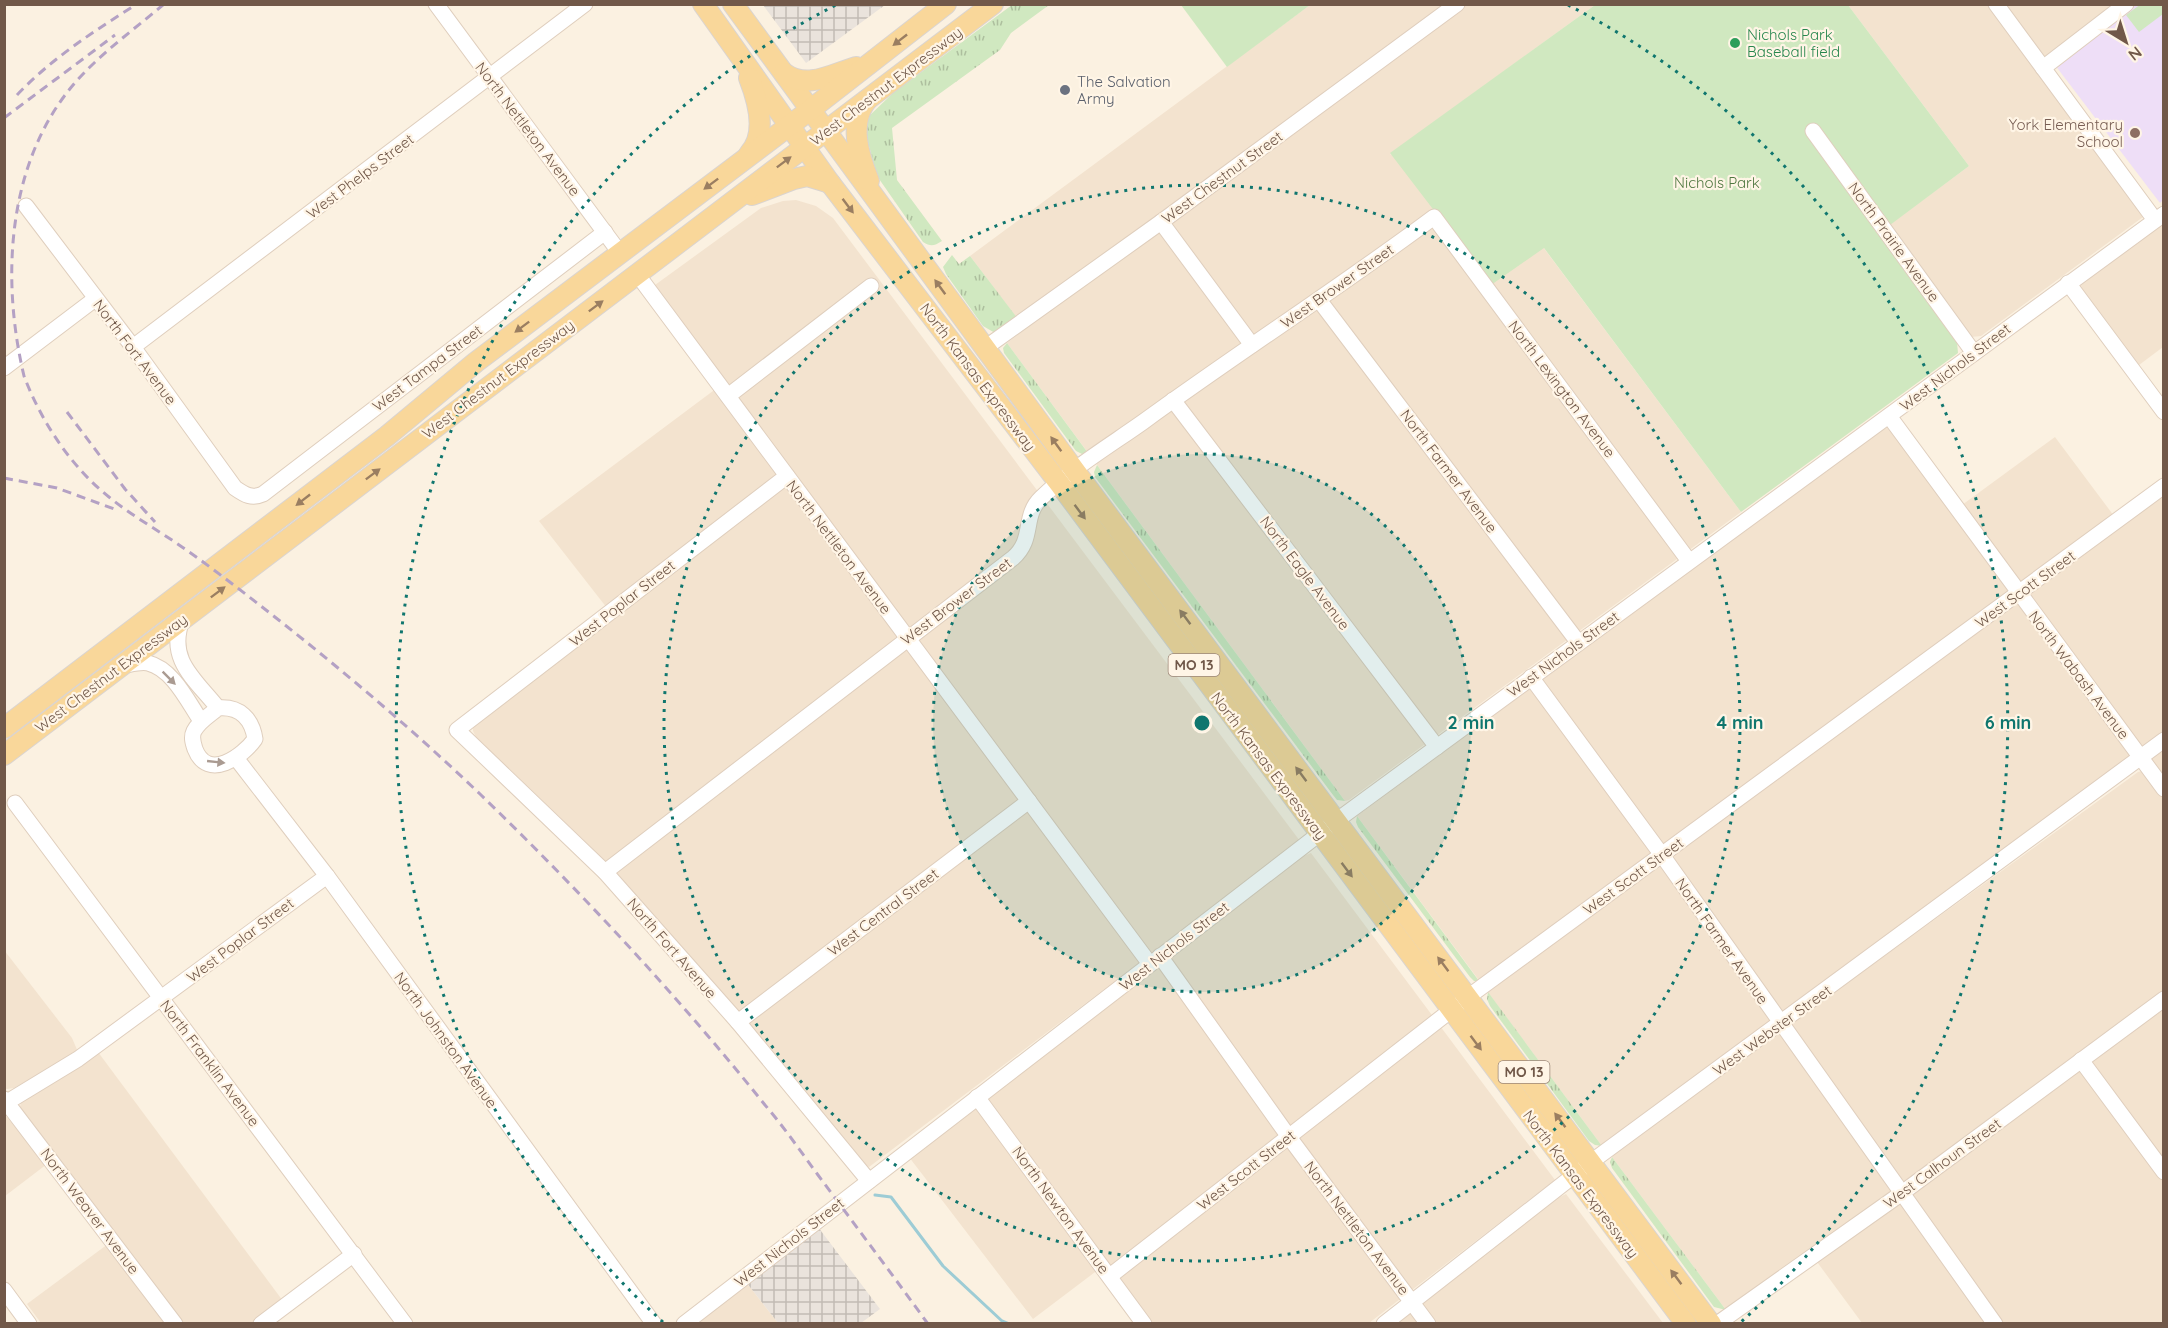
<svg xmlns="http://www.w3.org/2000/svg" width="2168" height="1328" font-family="Quicksand,sans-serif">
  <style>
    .residential { fill: #f3e3cf }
    .industrial { fill: url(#industrial-grid) }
    .education { fill: #eedef7 }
    .grass { fill: url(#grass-tufts) }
    .green { fill: #d0e8c0 }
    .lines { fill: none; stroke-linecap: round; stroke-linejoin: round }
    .stream { stroke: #9dccd5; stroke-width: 3 }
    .minor-casing { stroke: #dfcebd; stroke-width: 17 }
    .major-casing { stroke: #dad4d0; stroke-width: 22 }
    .minor { stroke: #fff; stroke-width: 15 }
    .major { stroke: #f9d79a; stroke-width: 20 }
    .rail { stroke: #b4a1c4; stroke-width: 3; stroke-dasharray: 9 6; stroke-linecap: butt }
    .oneway { fill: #9a7e61 }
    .oneway2 { fill: #aa9b92 }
    .ring { fill: none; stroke: #0f766e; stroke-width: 3; stroke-dasharray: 3 6 }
    .leisure-dot { fill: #2e9e5b; stroke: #fff5e6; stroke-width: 2 }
    .worship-dot { fill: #6b7280; stroke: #fff5e6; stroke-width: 2 }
    .education-dot { fill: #8d6e63; stroke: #fff5e6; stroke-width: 2 }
    .labels { text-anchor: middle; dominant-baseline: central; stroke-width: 4.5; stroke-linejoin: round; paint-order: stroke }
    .shield { fill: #fff5e6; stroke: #9c8778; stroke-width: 1.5 }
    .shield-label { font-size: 14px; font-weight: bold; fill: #715849 }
    .leisure-label { font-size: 15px; fill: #27864d; stroke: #fff5e6; text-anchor: start }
    .worship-label { font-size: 15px; fill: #5b616d; stroke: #fff5e6; text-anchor: start }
    .street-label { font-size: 15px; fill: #715849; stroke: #fff5e6 }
    .education-label { font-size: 15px; fill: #785e54; stroke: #fff5e6; text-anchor: end }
    .park-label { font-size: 15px; fill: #507841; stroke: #fff5e6 }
    .centre { fill: #0f766e; stroke: #fff5e6; stroke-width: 3 }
    .ring-label { font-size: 18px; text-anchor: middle; font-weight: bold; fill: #0f766e; stroke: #fff5e6; stroke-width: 4.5; stroke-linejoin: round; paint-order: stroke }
  </style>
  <defs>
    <pattern id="industrial-grid" width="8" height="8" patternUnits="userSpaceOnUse" patternTransform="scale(1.5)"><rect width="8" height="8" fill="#eae3dc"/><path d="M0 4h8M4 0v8" fill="none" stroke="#c2bbb4"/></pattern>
    <pattern id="grass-tufts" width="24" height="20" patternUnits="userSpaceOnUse" patternTransform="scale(1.5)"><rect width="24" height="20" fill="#d0e8c0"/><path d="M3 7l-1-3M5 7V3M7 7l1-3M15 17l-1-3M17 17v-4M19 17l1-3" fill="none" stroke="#adbf9e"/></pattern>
  </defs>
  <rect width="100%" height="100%" fill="#fbf1e1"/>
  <g class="residential">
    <polygon points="1310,5 1595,5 1390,154 1543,247 1741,512 1349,800 1345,801 1007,343 1025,329 970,256"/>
    <polygon points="1848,5 2115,5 2033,66 2143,212 2143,217 1981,336 1971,337 1889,225 1969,166"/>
    <polygon points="796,200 816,206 833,218 1300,841 869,1167 863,1164 629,888 591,847 476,737 473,731 473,726 614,617 539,521 725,382 655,285 761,208 783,201"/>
    <polygon points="2163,222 2163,347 2139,365 2082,290 2081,285 2083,281"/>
    <polygon points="1887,428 1891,429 2130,754 2129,759 1602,1146 1357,816 1882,430"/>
    <polygon points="2055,437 2120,524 2163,493 2163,777 1962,505"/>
    <polygon points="2142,771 2163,797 2163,1323 1862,1323 1809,1251 1726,1310 1612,1157 1616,1151 2138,772"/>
    <polygon points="1311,853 1555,1180 1369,1323 1153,1324 1107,1263 1033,1319 909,1157 1301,857"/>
    <polygon points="4,950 72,1038 78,1052 14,1088 7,1089 4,1088"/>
    <polygon points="98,1052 283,1301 253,1323 181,1323 23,1114 20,1107 21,1102"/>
    <polygon points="4,1114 47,1164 5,1196 4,1196"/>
    <polygon points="1566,1194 1663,1323 1392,1324 1556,1199"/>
    <polygon points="108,1244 168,1323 41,1323 27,1304"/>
    <polygon points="746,1282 778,1323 692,1324"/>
  </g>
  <g class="industrial">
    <polygon points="763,5 885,5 806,63"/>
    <polygon points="818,1227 880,1309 861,1323 778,1323 746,1282"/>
  </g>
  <polygon class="education" points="2136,5 2163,5 2163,200 2160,203 2055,65"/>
  <g class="grass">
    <path d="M1012,5H1049L1011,33L1000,50L892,128L897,180L942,241C934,246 931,247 923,242L877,176L865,131L868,117L893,93Z"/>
    <polygon points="952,255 959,264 970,256 1018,319 995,333 983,326 946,274 943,267"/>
    <polygon points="1007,343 1088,453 1082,454 1076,451 1004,353 1003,348"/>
    <polygon points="1097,465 1345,801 1337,800 1333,795 1095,477 1094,472"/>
    <polygon points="1357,816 1479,981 1474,981 1470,977 1358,827 1356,822"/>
    <polygon points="1488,992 1602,1146 1595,1145 1589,1141 1490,1006 1487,999"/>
    <polygon points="1612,1157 1726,1310 1714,1307 1612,1168 1610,1162"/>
  </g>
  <g class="green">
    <polygon points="2141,4 2163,5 2163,14 2139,32 2126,15"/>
    <polygon points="1181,5 1310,5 1227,67"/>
    <polygon points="1595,5 1848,5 1969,166 1890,225 1966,335 1957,342 1958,353 1741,512 1544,248 1491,285 1390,153"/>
  </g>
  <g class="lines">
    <polyline class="stream" points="875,1195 891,1197 943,1266 1002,1321 1009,1324"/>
    <defs>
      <g id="minor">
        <polyline points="436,4 620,253"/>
        <polyline points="1996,4 2155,220"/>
        <polyline points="2043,68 2126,4"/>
        <polyline points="1813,131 1974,353"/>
        <path d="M26,206L133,347L235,488C245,495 252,499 263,494L605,232"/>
        <polyline points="1161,222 1252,345"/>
        <polyline points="637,274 1150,964"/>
        <polyline points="2068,283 2164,412"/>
        <polyline points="1319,300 1578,642"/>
        <polyline points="133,347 585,4"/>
        <polyline points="985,348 1161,222 1457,4"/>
        <polyline points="4,368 95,299"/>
        <polyline points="728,396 871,286"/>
        <polyline points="1173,400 1437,747"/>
        <polyline points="1889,416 2164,789"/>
        <polyline points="787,476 457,730 605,872 738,1022 869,1181"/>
        <path d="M182,620C167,660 195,679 218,708C240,706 252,719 255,739C243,756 208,782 195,749C193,743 191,737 194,731C199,721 210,715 218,708"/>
        <path d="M120,666C128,665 141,661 148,663C173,669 188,702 201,721"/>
        <polyline points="1531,677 1662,855 1995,1324"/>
        <polyline points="236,758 327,876 654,1324"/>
        <polyline points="15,803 405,1324"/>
        <path d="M605,872L1013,558C1035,539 1022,516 1041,498C1071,469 1109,446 1143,422C1239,352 1339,288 1434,217L1689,561"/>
        <polyline points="1160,956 1289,1137 1428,1324"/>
        <polyline points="738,1022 1029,801"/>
        <polyline points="2081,1060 2164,1172"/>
        <polyline points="977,1097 1144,1324"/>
        <polyline points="4,1099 175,1324"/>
        <polyline points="4,1104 78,1059 327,876"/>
        <polyline points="1110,1276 1468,997 2164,486"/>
        <polyline points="4,1290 29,1324"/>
        <polyline points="261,1324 354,1254"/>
        <polyline points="684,1324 1336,821 2164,214"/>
        <polyline points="1384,1324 1591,1162 2164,740"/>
        <polyline points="1717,1324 1902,1193 2164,999"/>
      </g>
      <g id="major">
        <polyline points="703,4 830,183 1059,483 1686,1324"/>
        <polyline points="733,4 1075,471 1711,1324"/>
        <path d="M784,73C807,90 832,74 856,67"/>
        <path d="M867,100C848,123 859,156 869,181"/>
        <path d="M749,154C768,134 758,101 749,78"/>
        <polyline points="752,195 794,179 807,176 830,183"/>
        <polyline points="4,728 387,436 476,362 810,110 946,4"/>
        <polyline points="4,755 993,4"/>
      </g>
    </defs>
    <use href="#minor" class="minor-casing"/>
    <use href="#major" class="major-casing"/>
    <use href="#minor" class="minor"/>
    <use href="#major" class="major"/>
    <g class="rail">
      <path d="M164,4C137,27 108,48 84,73C7,152 0,275 24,376C41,421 71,467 109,497C132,516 158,530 182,547C211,567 239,589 266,610C340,668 412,729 480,794C581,892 677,995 765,1105C784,1127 801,1152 818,1175C855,1225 892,1274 928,1324"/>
      <path d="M17,95C51,59 94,31 137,4"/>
      <polyline points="4,118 115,35"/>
      <polyline points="67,412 125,489 155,522"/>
      <polyline points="4,478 57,488 117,510"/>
    </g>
  </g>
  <defs><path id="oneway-solid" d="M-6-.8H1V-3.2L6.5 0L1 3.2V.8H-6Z" transform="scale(1.5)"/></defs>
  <g class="oneway">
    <use href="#oneway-solid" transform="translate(900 40) rotate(142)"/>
    <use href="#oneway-solid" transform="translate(784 162) rotate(-37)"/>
    <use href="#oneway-solid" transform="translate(711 184) rotate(143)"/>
    <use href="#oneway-solid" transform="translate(848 206) rotate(53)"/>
    <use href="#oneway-solid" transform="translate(940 287) rotate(-126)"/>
    <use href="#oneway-solid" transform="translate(596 306) rotate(-37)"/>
    <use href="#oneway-solid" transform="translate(522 327) rotate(143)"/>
    <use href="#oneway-solid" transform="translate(1056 444) rotate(-126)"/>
    <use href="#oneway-solid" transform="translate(373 474) rotate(-37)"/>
    <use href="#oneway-solid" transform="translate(303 500) rotate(142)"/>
    <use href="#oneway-solid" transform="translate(1080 512) rotate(53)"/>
    <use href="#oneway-solid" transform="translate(218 592) rotate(-37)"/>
    <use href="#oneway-solid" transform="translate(1185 617) rotate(-127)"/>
    <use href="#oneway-solid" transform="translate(1301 774) rotate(-127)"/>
    <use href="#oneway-solid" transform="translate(1347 870) rotate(53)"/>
    <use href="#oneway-solid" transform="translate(1443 964) rotate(-127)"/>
    <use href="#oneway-solid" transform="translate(1476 1043) rotate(53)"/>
    <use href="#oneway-solid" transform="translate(1560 1120) rotate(-127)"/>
    <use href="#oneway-solid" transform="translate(1676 1277) rotate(-127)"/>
  </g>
  <g class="oneway2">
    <use href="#oneway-solid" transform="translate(169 678) rotate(45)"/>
    <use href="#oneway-solid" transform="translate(216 762) rotate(6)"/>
  </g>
  <circle cx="1202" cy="723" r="269" fill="#0f766e" fill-opacity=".12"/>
  <g class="ring">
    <circle cx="1202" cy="723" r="269"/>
    <circle cx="1202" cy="723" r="538"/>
    <path d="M663 1322A806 806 0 0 1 836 5M1568 5A806 806 0 0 1 1741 1322"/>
  </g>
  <circle class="leisure-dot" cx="1735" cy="43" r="6"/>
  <circle class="worship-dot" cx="1065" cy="90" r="6"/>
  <circle class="education-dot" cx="2135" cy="133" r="6"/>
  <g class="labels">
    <g class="shield">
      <rect x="1168.5" y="654" width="51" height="22" rx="4.5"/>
      <rect x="1498.5" y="1061" width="51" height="22" rx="4.5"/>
    </g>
    <g class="shield-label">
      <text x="1194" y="665">MO 13</text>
      <text x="1524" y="1072">MO 13</text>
    </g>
    <g class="leisure-label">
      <text x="1747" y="34">Nichols Park<tspan x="1747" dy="17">Baseball field</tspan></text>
    </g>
    <g class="worship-label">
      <text x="1077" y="81">The Salvation<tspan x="1077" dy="17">Army</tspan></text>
    </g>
    <g class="street-label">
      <text transform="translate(886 86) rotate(-37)">West Chestnut Expressway</text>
      <text transform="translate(528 129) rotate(53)">North Nettleton Avenue</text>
      <text transform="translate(360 176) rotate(-37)">West Phelps Street</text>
      <text transform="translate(1222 177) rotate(-36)">West Chestnut Street</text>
      <text transform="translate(1894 242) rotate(54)">North Prairie Avenue</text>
      <text transform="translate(1337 286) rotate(-35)">West Brower Street</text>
      <text transform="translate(135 352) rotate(53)">North Fort Avenue</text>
      <text transform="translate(1955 367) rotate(-37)">West Nichols Street</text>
      <text transform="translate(427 368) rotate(-37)">West Tampa Street</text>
      <text transform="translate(978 377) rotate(53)">North Kansas Expressway</text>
      <text transform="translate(498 379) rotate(-37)">West Chestnut Expressway</text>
      <text transform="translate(1562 389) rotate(53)">North Lexington Avenue</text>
      <text transform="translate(1449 471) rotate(53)">North Farmer Avenue</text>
      <text transform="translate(839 547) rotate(53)">North Nettleton Avenue</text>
      <text transform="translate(1305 573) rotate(53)">North Eagle Avenue</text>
      <text transform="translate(2025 589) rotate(-36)">West Scott Street</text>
      <text transform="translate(956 601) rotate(-37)">West Brower Street</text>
      <text transform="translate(622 603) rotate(-38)">West Poplar Street</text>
      <text transform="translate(1563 654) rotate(-36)">West Nichols Street</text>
      <text transform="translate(111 673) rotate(-37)">West Chestnut Expressway</text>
      <text transform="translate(2079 675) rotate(53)">North Wabash Avenue</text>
      <text transform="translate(1269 766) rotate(53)">North Kansas Expressway</text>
      <text transform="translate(1633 876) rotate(-36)">West Scott Street</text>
      <text transform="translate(883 912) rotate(-37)">West Central Street</text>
      <text transform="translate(240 940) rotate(-37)">West Poplar Street</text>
      <text transform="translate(1722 941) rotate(55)">North Farmer Avenue</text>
      <text transform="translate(1174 946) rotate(-38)">West Nichols Street</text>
      <text transform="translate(672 948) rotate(49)">North Fort Avenue</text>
      <text transform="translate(1772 1030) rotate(-36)">West Webster Street</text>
      <text transform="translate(446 1040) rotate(54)">North Johnston Avenue</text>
      <text transform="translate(210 1063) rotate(53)">North Franklin Avenue</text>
      <text transform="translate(1942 1163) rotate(-36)">West Calhoun Street</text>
      <text transform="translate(1246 1170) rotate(-38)">West Scott Street</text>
      <text transform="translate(1581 1184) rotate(53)">North Kansas Expressway</text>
      <text transform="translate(1061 1210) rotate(54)">North Newton Avenue</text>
      <text transform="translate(90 1211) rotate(53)">North Weaver Avenue</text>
      <text transform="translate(1357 1228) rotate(53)">North Nettleton Avenue</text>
      <text transform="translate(789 1242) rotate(-38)">West Nichols Street</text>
    </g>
    <g class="education-label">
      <text x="2123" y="124">York Elementary<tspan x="2123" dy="17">School</tspan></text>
    </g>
    <g class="park-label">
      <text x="1717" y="182">Nichols Park</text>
    </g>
  </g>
  <circle cx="1202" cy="723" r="9" class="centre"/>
  <g class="ring-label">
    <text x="1471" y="729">2 min</text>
    <text x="1740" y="729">4 min</text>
    <text x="2008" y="729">6 min</text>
  </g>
  <rect width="2168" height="1328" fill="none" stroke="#715849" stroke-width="12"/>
  <g transform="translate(2126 42) rotate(142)" stroke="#fff5e6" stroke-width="4.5" paint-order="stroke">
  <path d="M0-4.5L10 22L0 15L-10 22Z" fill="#715849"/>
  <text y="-9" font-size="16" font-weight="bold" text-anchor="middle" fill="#715849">N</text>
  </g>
</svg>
